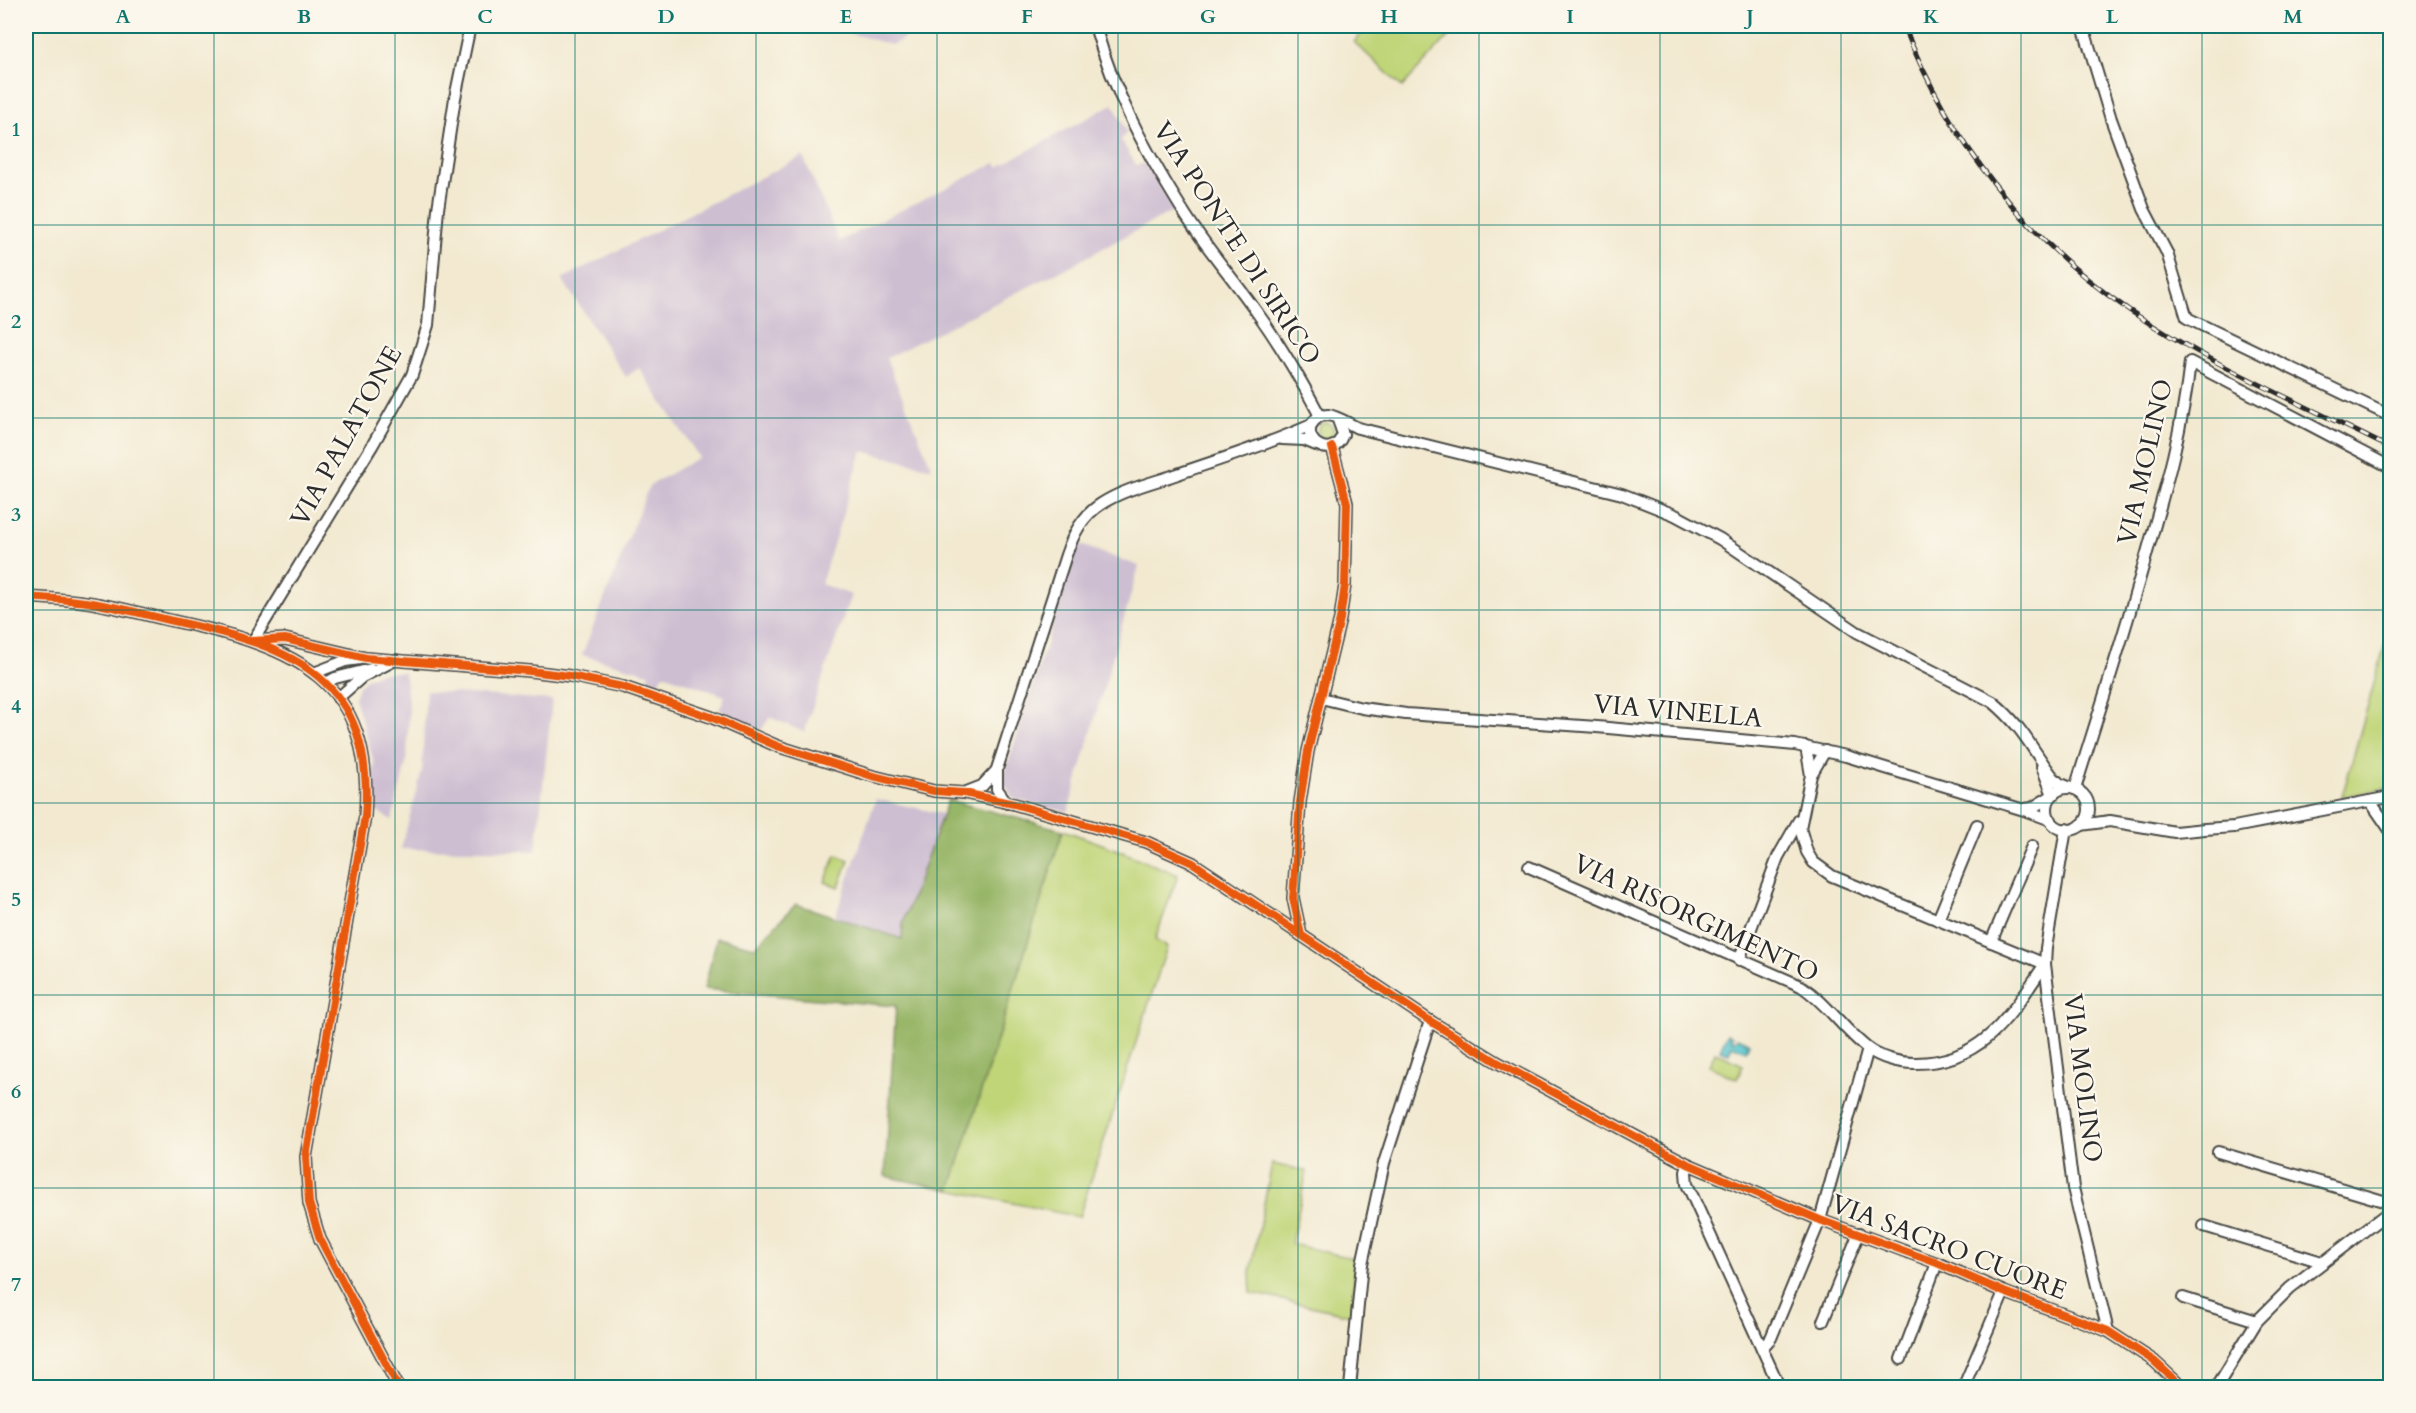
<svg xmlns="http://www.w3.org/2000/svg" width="2416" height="1413" font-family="Cardo,serif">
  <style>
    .industrial { fill: #cebed1 }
    .green { fill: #c0d578; stroke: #768052; stroke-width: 1.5 }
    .forest { fill: #98b668; stroke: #62704a; stroke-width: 1.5 }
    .water { fill: #56c3cb; stroke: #40777b; stroke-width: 1.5 }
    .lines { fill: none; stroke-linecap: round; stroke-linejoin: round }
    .minor-casing { stroke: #494844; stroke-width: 14 }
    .minor { stroke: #fff; stroke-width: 10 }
    .rail-casing { stroke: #2b2b2b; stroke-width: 5 }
    .rail { stroke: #fbf7ec; stroke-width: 3; stroke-dasharray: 9; stroke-linecap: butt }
    .cycleway-casing { stroke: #fbf7ec; stroke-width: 11 }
    .cycleway { stroke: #e8590c; stroke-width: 8 }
    .grid { fill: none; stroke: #0f766e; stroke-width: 1.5; stroke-opacity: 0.55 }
    .labels { text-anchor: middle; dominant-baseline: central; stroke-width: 4.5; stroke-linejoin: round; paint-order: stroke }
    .street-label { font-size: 26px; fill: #2b2b2b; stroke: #fbf7ec }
    .neatline { fill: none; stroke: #0f766e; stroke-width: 2 }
    .grid-label { font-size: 20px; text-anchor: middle; font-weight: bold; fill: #0f766e }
  </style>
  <rect width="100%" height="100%" fill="#fbf7ec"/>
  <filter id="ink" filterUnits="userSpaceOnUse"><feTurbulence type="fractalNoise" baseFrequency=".0167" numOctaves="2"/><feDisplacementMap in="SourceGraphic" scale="12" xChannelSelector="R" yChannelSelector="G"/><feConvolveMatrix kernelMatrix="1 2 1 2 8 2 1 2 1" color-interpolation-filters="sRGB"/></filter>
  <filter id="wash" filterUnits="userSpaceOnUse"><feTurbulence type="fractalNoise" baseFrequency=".008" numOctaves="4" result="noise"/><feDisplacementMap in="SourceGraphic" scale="24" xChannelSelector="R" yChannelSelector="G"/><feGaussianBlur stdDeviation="1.35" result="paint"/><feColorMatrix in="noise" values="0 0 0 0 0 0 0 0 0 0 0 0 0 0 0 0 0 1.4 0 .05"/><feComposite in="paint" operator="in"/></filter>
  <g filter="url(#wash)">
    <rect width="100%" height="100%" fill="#f2e9d0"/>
    <g class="industrial">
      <polygon points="824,26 925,26 892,45"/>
      <polygon points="1113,104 1127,132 1121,140 1136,165 1146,163 1174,210 1072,265 886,358 932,468 862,451 821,584 851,595 804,732 770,717 761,730 719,710 725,696 663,674 657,689 646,685 649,673 582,655 649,486 699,457 639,368 626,377 562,279 803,156 839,241 996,163 998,167"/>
      <polygon points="1078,544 1139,566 1068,812 1013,799 1005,784 1005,773"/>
      <polygon points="404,672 409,709 407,759 392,820 373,809 374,762 355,698 359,686 367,678 380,673"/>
      <polygon points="426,691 552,700 536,851 401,849 422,771"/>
      <polygon points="876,799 943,814 903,923 902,939 835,917"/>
    </g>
    <g class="green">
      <polygon points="1368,26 1458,26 1402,87 1354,42"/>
      <circle cx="1326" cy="431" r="8"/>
      <polygon points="2390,627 2390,787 2342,797"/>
      <polygon points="1063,830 1110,847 1178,875 1155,940 1167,947 1079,1217 950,1190"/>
      <polygon points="836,855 849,860 839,887 825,882"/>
      <polygon points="1715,1052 1743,1065 1737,1079 1709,1066"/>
      <polygon points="1272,1164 1307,1171 1291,1244 1356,1259 1351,1315 1251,1293 1250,1273"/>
    </g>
    <polygon class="forest" points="948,800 1063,830 950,1190 885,1176 896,1006 704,989 717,938 755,947 796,904 902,939 903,923"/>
    <polygon class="water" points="1727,1034 1732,1036 1731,1040 1735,1041 1737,1038 1749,1043 1746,1051 1732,1045 1729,1053 1720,1050"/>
  </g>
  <g filter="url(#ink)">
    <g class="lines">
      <defs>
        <g id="minor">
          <path d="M1095,26C1114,93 1146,152 1183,211C1204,245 1232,277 1256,311C1280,344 1301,380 1320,416"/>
          <polyline points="2083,26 2111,119 2144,209 2167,253 2187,318 2390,416"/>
          <path d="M1338,420L1343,434C1332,464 1297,438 1315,420C1318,416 1323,415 1328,415C1337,416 1349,424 1358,428L1622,494L1675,515L1720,539L1857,632L1993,702C2023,727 2031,748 2053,777L2059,783L2071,788"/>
          <polyline points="1282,439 1304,440 1316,445"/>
          <polyline points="1332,447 1347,503 1345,585 1340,619 1308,751 1300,802 1293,898 1301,935 1430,1021 1497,1062 1646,1142 1688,1164 1820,1220 1937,1263 2004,1292 2108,1331 2154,1361 2183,1388"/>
          <path d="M26,597C49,599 75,599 98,604C125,609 151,616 178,622C294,647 375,679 365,816L306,1157L309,1203L320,1239L399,1388"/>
          <polyline points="253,641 285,639 366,658 530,671 570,676 623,687 711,717 777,746 869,775 934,791 964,793 1014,804 1146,842 1193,863 1301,935"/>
          <polyline points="253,641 372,446 412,375 428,325 438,209 455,98 470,26"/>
          <polyline points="314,673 345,661 360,659"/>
          <polyline points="326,683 335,678 371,669"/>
          <polyline points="338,698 362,677 395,660"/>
          <polyline points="1321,698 1362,708 1406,714 1597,727 1795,745 1846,756 2024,810 2051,820"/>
          <polyline points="1806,747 1811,775"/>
          <polyline points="1825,751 1811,775 1800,828 1807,852 1813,862 1832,876 2045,964"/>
          <circle cx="2068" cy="809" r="21"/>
          <path d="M2075,789C2100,709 2126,629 2148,549C2166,487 2183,426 2190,362L2390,467"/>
          <polyline points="964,793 982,786 997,770"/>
          <polyline points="2370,801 2390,830"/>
          <path d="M1007,803L997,789V769L1066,555C1073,535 1082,516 1101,504C1121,491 1147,484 1169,477C1217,460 1265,446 1311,425"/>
          <polyline points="2024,809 2032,808 2053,795 2042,767"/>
          <polyline points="2081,825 2110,821 2175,832 2205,829 2234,827 2390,797"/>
          <polyline points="2066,829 2046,948 2045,964 2073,1188 2108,1331"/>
          <path d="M1529,867L1801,986C1827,1003 1843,1029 1867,1048C1880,1058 1899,1063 1914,1063C1983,1064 2011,1014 2045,964"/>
          <polyline points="1938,920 1977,825"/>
          <polyline points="1991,942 2032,846"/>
          <polyline points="1739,960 1778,857 1799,820"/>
          <polyline points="2218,1152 2390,1203"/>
          <polyline points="1688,1164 1686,1172 1687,1184 1780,1388"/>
          <polyline points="2204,1226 2322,1262"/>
          <polyline points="2183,1298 2257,1321"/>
          <polyline points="1823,1321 1859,1233"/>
          <polyline points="1762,1348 1771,1338 1820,1220 1868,1049"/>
          <polyline points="1901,1359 1937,1263"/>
          <polyline points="1350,1388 1362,1264 1384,1163 1430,1021"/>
          <polyline points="1963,1388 2004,1292"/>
          <polyline points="2216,1388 2257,1321 2290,1288 2390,1211"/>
        </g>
      </defs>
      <use href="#minor" class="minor-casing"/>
      <use href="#minor" class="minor"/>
      <defs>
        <path id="rail" d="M1904,26C1949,140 2027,241 2129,310C2210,365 2303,404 2390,448"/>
      </defs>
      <use href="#rail" class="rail-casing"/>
      <use href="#rail" class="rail"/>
      <defs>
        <g id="cycleway">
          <polyline points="1332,447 1347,503 1345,585 1340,619 1308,751 1300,802 1293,898 1301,935 1430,1021 1497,1062 1646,1142 1688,1164 1820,1220 1937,1263 2004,1292 2108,1331 2154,1361 2183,1388"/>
          <path d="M26,597C49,599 75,599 98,604C125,609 151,616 178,622C294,647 375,679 365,816L306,1157L309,1203L320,1239L399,1388"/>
          <polyline points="253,641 285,639 366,658 530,671 570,676 623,687 711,717 777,746 869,775 934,791 964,793 1014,804 1146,842 1193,863 1301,935"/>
        </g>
      </defs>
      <use href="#cycleway" class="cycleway-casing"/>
      <use href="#cycleway" class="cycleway"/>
    </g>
  </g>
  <path class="grid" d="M214,26V1388M395,26V1388M575,26V1388M756,26V1388M937,26V1388M1118,26V1388M1298,26V1388M1479,26V1388M1660,26V1388M1841,26V1388M2021,26V1388M2202,26V1388M26,225H2390M26,418H2390M26,610H2390M26,803H2390M26,995H2390M26,1188H2390"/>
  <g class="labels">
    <g class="street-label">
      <text transform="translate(1237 243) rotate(57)">VIA PONTE DI SIRICO</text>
      <text transform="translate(346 436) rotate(-61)">VIA PALATONE</text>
      <text transform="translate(2145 462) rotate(-77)">VIA MOLINO</text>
      <text transform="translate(1678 711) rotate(5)">VIA VINELLA</text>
      <text transform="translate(1696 918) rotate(25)">VIA RISORGIMENTO</text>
      <text transform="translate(2083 1078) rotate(83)">VIA MOLINO</text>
      <text transform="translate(1949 1247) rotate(21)">VIA SACRO CUORE</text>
    </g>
  </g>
  <rect width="2416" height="1413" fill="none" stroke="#fbf7ec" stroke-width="66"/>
  <rect x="33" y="33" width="2350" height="1347" class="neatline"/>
  <g class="grid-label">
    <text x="123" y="23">A</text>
    <text x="304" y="23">B</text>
    <text x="485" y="23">C</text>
    <text x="666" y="23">D</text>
    <text x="846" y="23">E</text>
    <text x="1027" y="23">F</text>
    <text x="1208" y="23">G</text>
    <text x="1389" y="23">H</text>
    <text x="1570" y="23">I</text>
    <text x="1750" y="23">J</text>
    <text x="1931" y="23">K</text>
    <text x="2112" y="23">L</text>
    <text x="2293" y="23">M</text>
    <text x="16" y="136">1</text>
    <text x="16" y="328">2</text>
    <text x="16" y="521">3</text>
    <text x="16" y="713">4</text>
    <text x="16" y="906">5</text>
    <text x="16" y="1098">6</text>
    <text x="16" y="1291">7</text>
  </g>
</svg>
